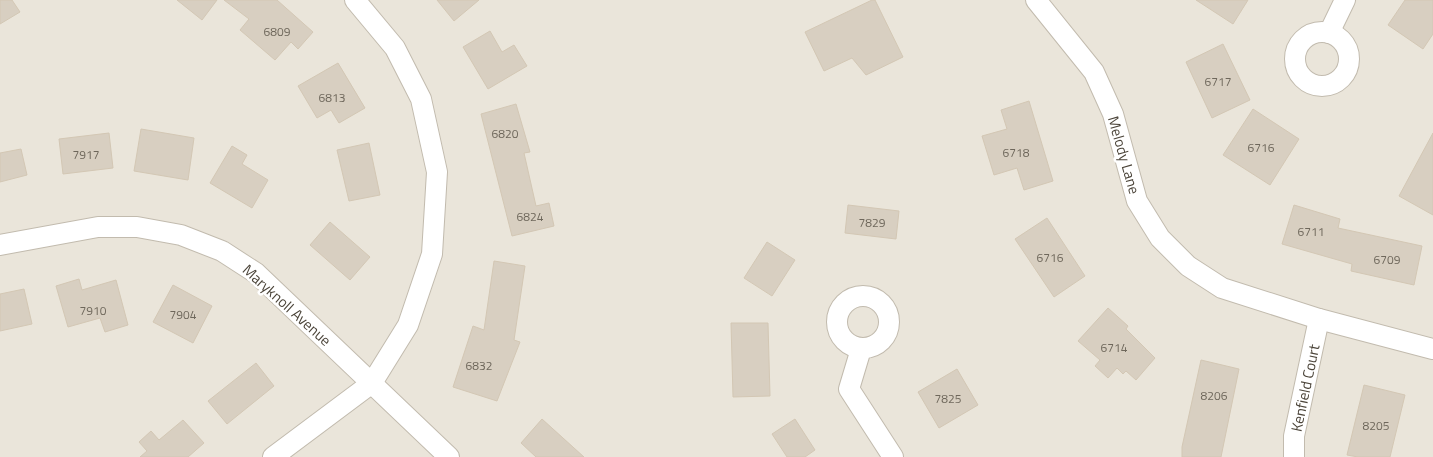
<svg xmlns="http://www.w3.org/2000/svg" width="1433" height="457" font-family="'Titillium Web',sans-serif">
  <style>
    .residential { fill: #eae5da }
    .building { fill: #d8cfc1; stroke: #d3c7b4 }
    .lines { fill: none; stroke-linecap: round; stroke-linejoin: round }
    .minor-casing { stroke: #c2bbae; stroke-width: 22 }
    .minor { stroke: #fff; stroke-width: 20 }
    .labels { text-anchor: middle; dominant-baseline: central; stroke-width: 5; stroke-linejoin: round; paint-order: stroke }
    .number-label { font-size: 12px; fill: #6e675b }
    .street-label { font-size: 15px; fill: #4b4439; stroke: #fff }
  </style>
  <rect width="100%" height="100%" fill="#f6f3ec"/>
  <rect class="residential" x="0" y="0" width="1433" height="457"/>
  <g class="building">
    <polygon points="0,0 12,0 20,12 0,24"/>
    <polygon points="177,0 217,0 202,20"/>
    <polygon points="224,0 277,0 313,32 298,49 291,42 275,60 240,30 249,19"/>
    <polygon points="437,0 479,0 454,21"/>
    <polygon points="872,0 875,0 903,57 866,75 852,58 824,71 805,32"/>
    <polygon points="1196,0 1248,0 1233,24"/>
    <polygon points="1405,0 1433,0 1433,34 1423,49 1388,25"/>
    <polygon points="490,31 502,52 514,45 527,66 488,89 463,47"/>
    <polygon points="1223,44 1250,100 1212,118 1186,62"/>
    <polygon points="338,63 365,108 339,123 331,110 317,118 298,86"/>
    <polygon points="1029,101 1053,181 1024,190 1017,168 994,175 982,136 1007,129 1001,110"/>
    <polygon points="516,104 530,152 524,153 536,206 549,203 554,226 512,236 481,114"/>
    <polygon points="1253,109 1299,139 1270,185 1223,155"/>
    <polygon points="141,129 194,138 188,180 134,171"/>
    <polygon points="109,133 113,168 63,174 59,139"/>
    <polygon points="1433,133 1433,215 1399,196"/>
    <polygon points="369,143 380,195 349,201 337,150"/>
    <polygon points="232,146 247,155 242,164 268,180 252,208 210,183"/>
    <polygon points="21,149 27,175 0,182 0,153"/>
    <polygon points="848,205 899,211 896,239 845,233"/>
    <polygon points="1294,205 1340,219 1338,228 1422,246 1414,285 1351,271 1352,264 1282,244"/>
    <polygon points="1047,218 1085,276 1054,297 1015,239"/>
    <polygon points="330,222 370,257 350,280 310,245"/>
    <polygon points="767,242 795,260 772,296 744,278"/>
    <polygon points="494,261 525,266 514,340 520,342 497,401 453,387 473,326 484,330"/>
    <polygon points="79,279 82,290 116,280 128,325 105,332 100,318 68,327 56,286"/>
    <polygon points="173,285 212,306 193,343 153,322"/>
    <polygon points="24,289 32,324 0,331 0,294"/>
    <polygon points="1108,308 1128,326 1126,329 1155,358 1136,380 1126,371 1123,374 1117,368 1108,378 1095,366 1100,360 1078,341"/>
    <polygon points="731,323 768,323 770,396 733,397"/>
    <polygon points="1201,360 1239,369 1221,457 1182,457 1182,447"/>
    <polygon points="256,363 274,386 227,424 208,401"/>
    <polygon points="957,369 978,405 939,428 918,392"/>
    <polygon points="1364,385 1405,395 1390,457 1358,457 1347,455"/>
    <polygon points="542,419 584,457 536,457 521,443"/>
    <polygon points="795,419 815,450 805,457 787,457 772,434"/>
    <polygon points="183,420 204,443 188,457 140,457 147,451 139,442 151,431 159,440"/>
  </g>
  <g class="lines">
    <defs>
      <g id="minor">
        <polyline points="1036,0 1094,72 1113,114 1137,201 1160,238 1188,266 1222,288 1319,319 1433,349"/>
        <circle cx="1322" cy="59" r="27"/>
        <polyline points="1329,33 1345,0"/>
        <polyline points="0,245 98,227 137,227 181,235 222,251 256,273 449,457"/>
        <circle cx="863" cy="322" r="26"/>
        <polyline points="861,349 849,389 893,457"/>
        <polyline points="273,457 372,383 408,325 432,254 437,172 421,99 395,48 355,0"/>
        <polyline points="1294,457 1294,436 1319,319"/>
      </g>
    </defs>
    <use href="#minor" class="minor-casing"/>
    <use href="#minor" class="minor"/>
  </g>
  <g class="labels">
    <g class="number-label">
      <text x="277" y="31">6809</text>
      <text x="1218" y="81">6717</text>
      <text x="332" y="97">6813</text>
      <text x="505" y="133">6820</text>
      <text x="1261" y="147">6716</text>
      <text x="1016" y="152">6718</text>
      <text x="86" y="154">7917</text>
      <text x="530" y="216">6824</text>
      <text x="872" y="222">7829</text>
      <text x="1311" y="231">6711</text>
      <text x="1050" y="257">6716</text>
      <text x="1387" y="259">6709</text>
      <text x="93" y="310">7910</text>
      <text x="183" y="314">7904</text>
      <text x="1114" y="347">6714</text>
      <text x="479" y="365">6832</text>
      <text x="1214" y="395">8206</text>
      <text x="948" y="398">7825</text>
      <text x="1376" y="425">8205</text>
    </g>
    <g class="street-label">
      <text transform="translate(1124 155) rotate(74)">Melody Lane</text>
      <text transform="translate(287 305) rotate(42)">Maryknoll Avenue</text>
      <text transform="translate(1305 388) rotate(-78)">Kenfield Court</text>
    </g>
  </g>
</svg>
